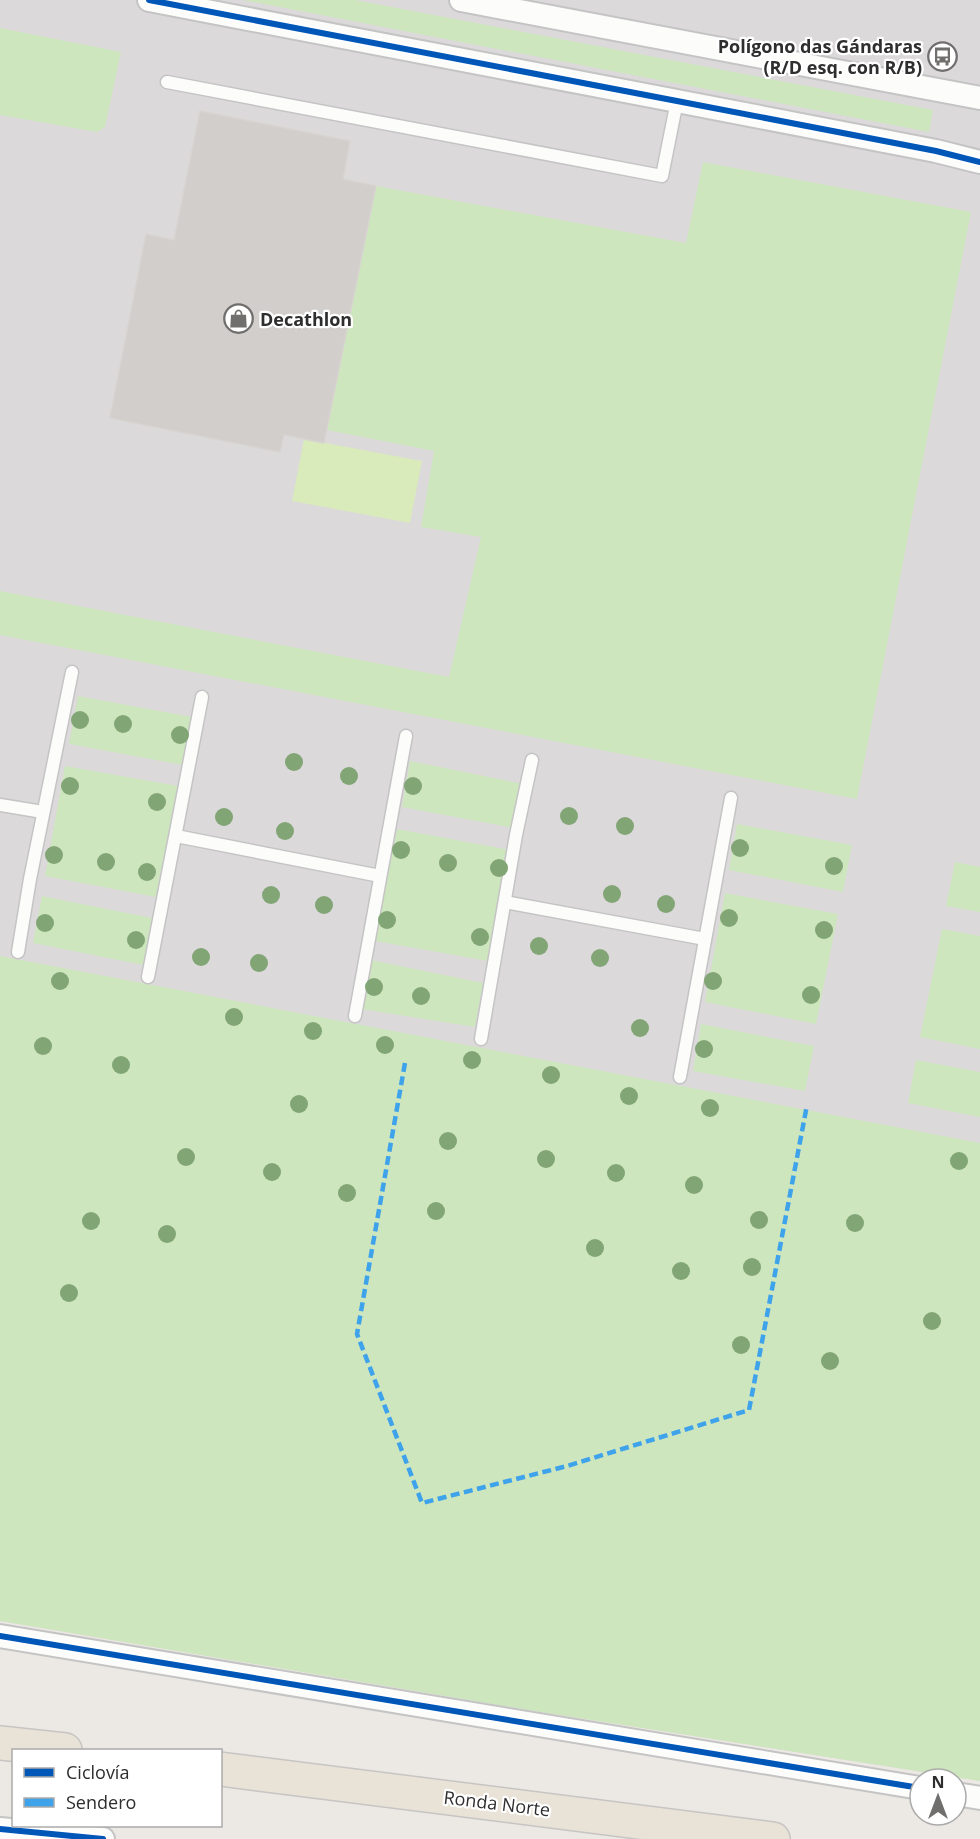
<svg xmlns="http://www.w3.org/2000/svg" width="980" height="1839" font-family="'Open Sans',sans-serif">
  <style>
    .industrial { fill: #dcd9db }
    .green { fill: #cee6be }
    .pitch { fill: #d9eabb }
    .building { fill: #d1cecb; stroke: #d7d4d0; stroke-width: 1.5 }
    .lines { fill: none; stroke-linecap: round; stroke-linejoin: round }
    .service-casing { stroke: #c5c4c5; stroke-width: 15 }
    .minor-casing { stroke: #c5c4c5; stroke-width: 26 }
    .trunk-casing { stroke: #c6c5c4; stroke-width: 36 }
    .service { stroke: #fcfcfb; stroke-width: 12 }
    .minor { stroke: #fcfcfb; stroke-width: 22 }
    .trunk { stroke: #e9e2d6; stroke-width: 33 }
    .quiet { stroke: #3ea3eb; stroke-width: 4.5; stroke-dasharray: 9 4.5; stroke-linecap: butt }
    .cycleway-casing { stroke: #fff; stroke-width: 10 }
    .cycleway { stroke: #0057b8; stroke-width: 6 }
    .tree { fill: #82a575 }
    .labels { text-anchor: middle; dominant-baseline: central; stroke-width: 4.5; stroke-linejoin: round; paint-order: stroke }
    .poi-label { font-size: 18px; font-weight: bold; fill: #2e2e2e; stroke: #fff; text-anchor: end }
    .street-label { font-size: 18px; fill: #2e2e2e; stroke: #fff }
  </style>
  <rect width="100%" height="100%" fill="#ece8e4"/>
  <polygon class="industrial" points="0,0 980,0 980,1781 534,1711 0,1621"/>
  <g class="green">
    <polygon points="243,0 355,0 933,110 929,132"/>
    <polygon points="0,28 121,52 105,127 97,132 0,115"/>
    <polygon points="703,162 971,212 857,799 0,635 0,591 449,677 481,537 421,527 434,451 327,430 376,186 686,243"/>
    <polygon points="78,696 192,717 183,765 69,744"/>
    <polygon points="410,761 523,784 514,828 402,807"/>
    <polygon points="65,766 178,786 156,897 45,876"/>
    <polygon points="737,824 852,845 843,892 729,870"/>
    <polygon points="397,829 510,850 488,961 375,941"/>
    <polygon points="955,862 980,867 980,912 946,906"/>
    <polygon points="725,893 838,914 816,1024 705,1002"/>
    <polygon points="42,896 152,918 143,965 33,943"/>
    <polygon points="942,929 980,936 980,1049 920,1037"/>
    <polygon points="0,956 980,1143 980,1781 534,1711 0,1621"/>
    <polygon points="371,960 483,983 475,1027 361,1009"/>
    <polygon points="701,1024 814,1046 805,1091 693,1071"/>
    <polygon points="916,1060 980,1072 980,1117 908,1103"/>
  </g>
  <polygon class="pitch" points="304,439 422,461 410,523 292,501"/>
  <polygon class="building" points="200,111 350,141 343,179 376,186 324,443 284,435 280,452 110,418 146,234 174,240"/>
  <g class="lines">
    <defs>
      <g id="service">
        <polyline points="167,82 662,176 677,101"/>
        <polyline points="0,805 43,812"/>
        <polyline points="176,836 380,876"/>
        <polyline points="505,902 705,939"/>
        <polyline points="18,952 30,879 72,672"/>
        <polyline points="148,977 202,697"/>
        <polyline points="355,1016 406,736"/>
        <polyline points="481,1039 516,835 532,760"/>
        <polyline points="680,1077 731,798"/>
      </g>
      <g id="minor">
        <polyline points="149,0 677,101 936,151 980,162"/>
        <polyline points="461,0 980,98"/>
        <polyline points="0,1636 920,1788"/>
        <polyline points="956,1794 980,1798"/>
        <polyline points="0,1829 103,1839"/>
      </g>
      <g id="trunk">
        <polyline points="0,1743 65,1750"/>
        <polyline points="220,1769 773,1839"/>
      </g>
    </defs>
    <use href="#service" class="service-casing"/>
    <use href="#minor" class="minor-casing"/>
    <use href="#trunk" class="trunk-casing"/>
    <use href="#service" class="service"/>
    <use href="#minor" class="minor"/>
    <use href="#trunk" class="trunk"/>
    <polyline class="quiet" points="405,1063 357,1334 422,1503 567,1466 749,1410 807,1105"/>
    <defs>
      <g id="cycleway">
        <polyline points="149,0 677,101 936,151 980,162"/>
        <polyline points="0,1636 920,1788"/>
        <polyline points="0,1829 103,1839"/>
      </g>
    </defs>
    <use href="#cycleway" class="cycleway-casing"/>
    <use href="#cycleway" class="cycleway"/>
  </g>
  <g class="tree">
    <circle cx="80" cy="720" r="9"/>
    <circle cx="123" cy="724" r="9"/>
    <circle cx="180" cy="735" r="9"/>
    <circle cx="294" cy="762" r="9"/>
    <circle cx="349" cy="776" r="9"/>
    <circle cx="70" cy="786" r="9"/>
    <circle cx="413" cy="786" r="9"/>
    <circle cx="157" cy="802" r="9"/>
    <circle cx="569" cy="816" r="9"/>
    <circle cx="224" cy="817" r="9"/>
    <circle cx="625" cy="826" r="9"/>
    <circle cx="285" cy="831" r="9"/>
    <circle cx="740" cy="848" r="9"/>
    <circle cx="401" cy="850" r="9"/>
    <circle cx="54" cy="855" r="9"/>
    <circle cx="106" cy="862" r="9"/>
    <circle cx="448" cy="863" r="9"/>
    <circle cx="834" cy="866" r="9"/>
    <circle cx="499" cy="868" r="9"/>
    <circle cx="147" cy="872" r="9"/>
    <circle cx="612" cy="894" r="9"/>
    <circle cx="271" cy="895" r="9"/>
    <circle cx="666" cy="904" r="9"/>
    <circle cx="324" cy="905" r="9"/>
    <circle cx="729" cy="918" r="9"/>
    <circle cx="387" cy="920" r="9"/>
    <circle cx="45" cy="923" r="9"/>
    <circle cx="824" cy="930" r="9"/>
    <circle cx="480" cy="937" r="9"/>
    <circle cx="136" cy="940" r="9"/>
    <circle cx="539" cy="946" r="9"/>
    <circle cx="201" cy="957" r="9"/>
    <circle cx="600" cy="958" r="9"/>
    <circle cx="259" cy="963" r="9"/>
    <circle cx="60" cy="981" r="9"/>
    <circle cx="713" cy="981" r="9"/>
    <circle cx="374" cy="987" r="9"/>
    <circle cx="811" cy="995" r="9"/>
    <circle cx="421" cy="996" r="9"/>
    <circle cx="234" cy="1017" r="9"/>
    <circle cx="640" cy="1028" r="9"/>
    <circle cx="313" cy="1031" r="9"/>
    <circle cx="385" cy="1045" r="9"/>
    <circle cx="43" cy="1046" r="9"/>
    <circle cx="704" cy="1049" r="9"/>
    <circle cx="472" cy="1060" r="9"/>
    <circle cx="121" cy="1065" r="9"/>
    <circle cx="551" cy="1075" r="9"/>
    <circle cx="629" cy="1096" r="9"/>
    <circle cx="299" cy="1104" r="9"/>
    <circle cx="710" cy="1108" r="9"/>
    <circle cx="448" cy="1141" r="9"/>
    <circle cx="186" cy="1157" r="9"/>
    <circle cx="546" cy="1159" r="9"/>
    <circle cx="959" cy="1161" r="9"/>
    <circle cx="272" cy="1172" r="9"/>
    <circle cx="616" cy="1173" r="9"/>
    <circle cx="694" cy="1185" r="9"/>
    <circle cx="347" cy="1193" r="9"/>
    <circle cx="436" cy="1211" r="9"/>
    <circle cx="759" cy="1220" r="9"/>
    <circle cx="91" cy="1221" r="9"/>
    <circle cx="855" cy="1223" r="9"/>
    <circle cx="167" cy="1234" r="9"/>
    <circle cx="595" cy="1248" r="9"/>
    <circle cx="752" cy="1267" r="9"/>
    <circle cx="681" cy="1271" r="9"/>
    <circle cx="69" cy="1293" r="9"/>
    <circle cx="932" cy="1321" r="9"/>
    <circle cx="741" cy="1345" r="9"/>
    <circle cx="830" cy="1361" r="9"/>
  </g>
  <defs>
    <symbol id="bus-ring" viewBox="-11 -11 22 22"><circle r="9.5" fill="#fff" stroke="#706f6e" stroke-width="1.5"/><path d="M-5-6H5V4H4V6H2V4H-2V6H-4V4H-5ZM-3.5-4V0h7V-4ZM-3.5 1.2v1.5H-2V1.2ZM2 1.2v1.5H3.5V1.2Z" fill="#706f6e"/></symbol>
    <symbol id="shop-ring" viewBox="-11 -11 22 22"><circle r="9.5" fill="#fff" stroke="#706f6e" stroke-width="1.5"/><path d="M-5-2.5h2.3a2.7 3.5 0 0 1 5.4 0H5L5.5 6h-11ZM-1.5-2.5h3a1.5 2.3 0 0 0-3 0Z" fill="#706f6e"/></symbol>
  </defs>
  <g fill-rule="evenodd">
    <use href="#bus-ring" x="926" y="40" width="33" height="33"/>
    <use href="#shop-ring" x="222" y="302" width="33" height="33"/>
  </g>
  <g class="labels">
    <g class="poi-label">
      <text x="922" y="46">Polígono das Gándaras<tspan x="922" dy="21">(R/D esq. con R/B)</tspan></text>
      <text x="260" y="319" text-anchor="start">Decathlon</text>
    </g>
    <g class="street-label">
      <text transform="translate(497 1803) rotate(7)">Ronda Norte</text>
    </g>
  </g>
  <rect x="12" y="1749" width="210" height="78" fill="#ffffff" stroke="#ababab" stroke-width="1.5"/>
  <rect x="24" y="1768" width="30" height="9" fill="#0057b8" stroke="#ababab" stroke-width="1.5"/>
  <text x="66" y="1779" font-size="18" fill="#2e2e2e">Ciclovía</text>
  <rect x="24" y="1798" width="30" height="9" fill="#3ea3eb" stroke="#ababab" stroke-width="1.5"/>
  <text x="66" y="1809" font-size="18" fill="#2e2e2e">Sendero</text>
  <g transform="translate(938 1797)"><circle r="28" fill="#ffffff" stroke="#ababab" stroke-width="1.5"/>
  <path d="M0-4.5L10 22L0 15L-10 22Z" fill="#706f6e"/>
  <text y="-9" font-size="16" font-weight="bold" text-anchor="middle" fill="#2e2e2e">N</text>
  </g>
</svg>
